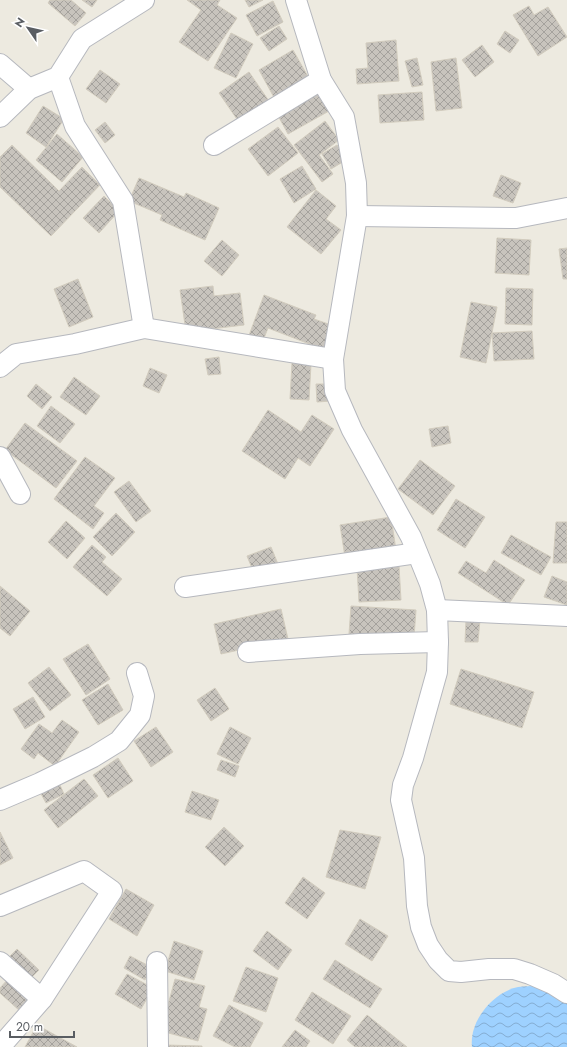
<svg xmlns="http://www.w3.org/2000/svg" width="567" height="1047" font-family="Jost,sans-serif">
  <style>
    .water { fill: url(#water-waves) }
    .building { fill: url(#building-cross-hatch); stroke: #d2ccbe }
    .lines { fill: none; stroke-linecap: round; stroke-linejoin: round }
    .street-casing { stroke: #b6b8be; stroke-width: 22 }
    .street { stroke: #fff; stroke-width: 20 }
  </style>
  <defs>
    <pattern id="water-waves" width="16" height="10" patternUnits="userSpaceOnUse"><rect width="16" height="10" fill="#9ed1ff"/><path d="M0 5q4-4 8 0t8 0" fill="none" stroke="#84add2"/></pattern>
    <pattern id="building-cross-hatch" width="8" height="8" patternUnits="userSpaceOnUse"><rect width="8" height="8" fill="#c8c4bd"/><path d="M0 0l8 8M0 8l8-8" fill="none" stroke="#a5a29d"/></pattern>
  </defs>
  <rect width="100%" height="100%" fill="#edeae0"/>
  <path class="water" d="M537,986L567,999V1047H472C469,1021 493,992 518,987C524,986 531,986 537,986Z"/>
  <g class="building">
    <polygon points="50,0 71,0 86,13 75,26 48,3"/>
    <polygon points="82,0 97,0 92,7"/>
    <polygon points="187,0 220,0 217,5 237,18 208,61 179,42 201,10"/>
    <polygon points="245,0 263,0 249,7"/>
    <polygon points="273,1 283,22 257,36 246,15"/>
    <polygon points="529,6 534,15 548,7 567,37 538,56 513,15"/>
    <polygon points="279,26 287,39 269,51 260,38"/>
    <polygon points="505,31 519,40 510,53 497,44"/>
    <polygon points="231,33 253,44 236,78 214,68"/>
    <polygon points="396,40 399,81 357,84 356,69 368,68 366,43"/>
    <polygon points="482,45 494,62 475,77 462,60"/>
    <polygon points="293,50 311,82 276,101 259,70"/>
    <polygon points="417,58 423,85 412,87 405,61"/>
    <polygon points="456,58 462,108 436,111 431,62"/>
    <polygon points="100,70 120,84 106,103 86,89"/>
    <polygon points="249,72 271,104 241,125 219,93"/>
    <polygon points="316,87 329,111 288,134 275,110"/>
    <polygon points="422,92 424,120 380,123 378,95"/>
    <polygon points="43,106 64,119 46,147 26,133"/>
    <polygon points="325,121 339,140 319,155 333,174 322,182 294,145"/>
    <polygon points="105,122 115,135 105,143 95,130"/>
    <polygon points="278,127 298,153 268,176 248,149"/>
    <polygon points="57,134 83,157 62,182 36,160"/>
    <polygon points="12,145 59,191 82,167 100,185 51,236 0,187 0,157"/>
    <polygon points="337,145 346,160 331,169 322,154"/>
    <polygon points="302,166 316,189 294,203 280,179"/>
    <polygon points="501,175 521,183 513,203 493,196"/>
    <polygon points="139,178 184,197 186,193 219,208 205,240 160,220 162,215 129,201"/>
    <polygon points="316,190 336,206 326,219 341,230 321,254 287,227"/>
    <polygon points="104,196 119,211 99,233 83,218"/>
    <polygon points="497,238 531,240 529,275 495,273"/>
    <polygon points="222,240 239,255 222,276 204,261"/>
    <polygon points="567,248 567,279 563,279 559,249"/>
    <polygon points="78,279 93,317 69,327 54,289"/>
    <polygon points="213,286 214,296 240,293 244,325 186,332 180,290"/>
    <polygon points="506,288 533,289 532,325 505,324"/>
    <polygon points="264,295 316,315 314,319 334,326 325,350 268,328 262,343 248,338"/>
    <polygon points="471,302 497,307 486,363 460,357"/>
    <polygon points="532,331 534,359 494,361 492,333"/>
    <polygon points="219,357 221,374 208,375 205,359"/>
    <polygon points="292,363 311,364 309,400 290,399"/>
    <polygon points="150,368 167,375 159,393 143,386"/>
    <polygon points="74,377 100,396 86,415 60,397"/>
    <polygon points="36,384 52,397 42,409 27,396"/>
    <polygon points="316,384 331,384 331,401 317,402"/>
    <polygon points="51,406 75,424 60,443 37,426"/>
    <polygon points="268,410 301,432 312,415 334,429 310,466 298,458 285,479 242,451"/>
    <polygon points="25,423 77,461 56,488 5,450"/>
    <polygon points="448,426 451,443 432,447 429,429"/>
    <polygon points="85,457 115,478 94,506 104,513 93,529 54,499"/>
    <polygon points="420,460 455,486 433,515 398,489"/>
    <polygon points="129,481 151,511 136,522 114,492"/>
    <polygon points="456,499 485,517 465,548 437,530"/>
    <polygon points="116,513 135,532 112,556 93,537"/>
    <polygon points="391,517 396,550 345,557 340,525"/>
    <polygon points="66,521 85,538 67,559 48,542"/>
    <polygon points="556,522 567,522 567,563 553,563"/>
    <polygon points="511,535 551,557 541,575 501,553"/>
    <polygon points="92,545 106,557 102,562 122,579 107,596 73,567"/>
    <polygon points="271,547 278,564 254,573 247,556"/>
    <polygon points="494,560 525,580 508,605 458,573 466,561 486,573"/>
    <polygon points="399,566 401,600 359,602 357,568"/>
    <polygon points="552,576 567,582 567,605 544,597"/>
    <polygon points="0,586 30,611 10,636 0,628"/>
    <polygon points="351,606 416,610 414,637 349,634"/>
    <polygon points="281,609 288,639 221,654 214,624"/>
    <polygon points="466,620 480,620 478,642 465,642"/>
    <polygon points="88,644 110,679 86,695 63,659"/>
    <polygon points="49,667 71,695 50,711 28,683"/>
    <polygon points="461,669 534,692 522,728 450,704"/>
    <polygon points="108,684 123,710 98,725 82,700"/>
    <polygon points="215,688 229,709 211,721 197,700"/>
    <polygon points="33,697 45,717 25,729 13,709"/>
    <polygon points="62,720 79,732 55,766 38,753 34,759 21,749 39,724 52,733"/>
    <polygon points="156,727 173,752 151,767 134,741"/>
    <polygon points="230,727 251,738 238,764 217,754"/>
    <polygon points="118,758 133,781 108,798 93,775"/>
    <polygon points="221,760 239,766 235,777 217,770"/>
    <polygon points="84,779 98,796 58,828 44,810"/>
    <polygon points="59,783 64,794 46,803 40,792"/>
    <polygon points="192,791 219,800 211,820 185,812"/>
    <polygon points="224,827 244,846 225,866 205,847"/>
    <polygon points="340,830 381,837 365,889 326,877"/>
    <polygon points="0,832 13,858 0,865"/>
    <polygon points="303,877 325,893 307,919 285,903"/>
    <polygon points="126,889 154,905 137,936 109,919"/>
    <polygon points="360,919 388,936 372,961 345,944"/>
    <polygon points="267,931 292,950 278,970 253,951"/>
    <polygon points="174,941 203,951 194,980 165,971"/>
    <polygon points="17,949 39,970 27,982 5,961"/>
    <polygon points="130,956 151,967 145,980 124,968"/>
    <polygon points="335,960 382,989 370,1008 323,979"/>
    <polygon points="246,967 278,978 266,1012 233,1001"/>
    <polygon points="127,974 153,988 141,1009 115,994"/>
    <polygon points="9,978 31,999 20,1011 0,993 0,988"/>
    <polygon points="175,979 205,986 199,1007 207,1009 198,1041 161,1031"/>
    <polygon points="312,992 351,1016 333,1044 295,1020"/>
    <polygon points="229,1005 263,1023 250,1047 235,1047 213,1036"/>
    <polygon points="367,1015 407,1047 355,1047 347,1040"/>
    <polygon points="37,1025 77,1047 25,1047"/>
    <polygon points="295,1030 310,1041 306,1047 282,1047"/>
    <polygon points="165,1045 202,1046 202,1047 165,1047"/>
  </g>
  <g class="lines">
    <defs>
      <g id="street">
        <polyline points="296,0 321,80 344,117 356,183 357,216 333,359 335,391 352,430 411,537 430,584 437,610 438,642 437,672 413,758 403,785 401,800 414,858 417,906 421,927 428,945 438,960 449,971 461,972 489,969 514,969 530,974 553,984 567,993"/>
        <polyline points="0,64 29,89"/>
        <polyline points="58,77 75,126 123,201 144,328"/>
        <polyline points="0,117 29,89 58,77 82,39 144,0"/>
        <polyline points="214,145 321,80"/>
        <polyline points="357,216 516,218 567,208"/>
        <polyline points="0,367 16,354 75,344 144,328 333,359"/>
        <polyline points="0,457 20,494"/>
        <polyline points="185,587 417,553"/>
        <polyline points="437,610 567,616"/>
        <polyline points="248,652 360,644 438,642"/>
        <polyline points="0,800 40,783 93,757 119,741 140,715 144,696 137,673"/>
        <polyline points="0,906 84,871 112,891 42,999 0,1047"/>
        <polyline points="0,962 42,999"/>
        <polyline points="157,962 158,1047"/>
      </g>
    </defs>
    <use href="#street" class="street-casing"/>
    <use href="#street" class="street"/>
  </g>
  <g transform="translate(28 28) rotate(304)" stroke="#ffffff" stroke-width="3" paint-order="stroke">
  <path d="M0-3L7 15L0 10L-7 15Z" fill="#595d62"/>
  <text y="-6" font-size="11" font-weight="bold" text-anchor="middle" fill="#595d62">N</text>
  </g>
  <path d="M10 1031v6h64v-6" fill="none" stroke="#595d62" stroke-width="2"/>
  <text x="16" y="1031" font-size="12" fill="#595d62" stroke="#ffffff" stroke-width="3" paint-order="stroke">20 m</text>
</svg>
